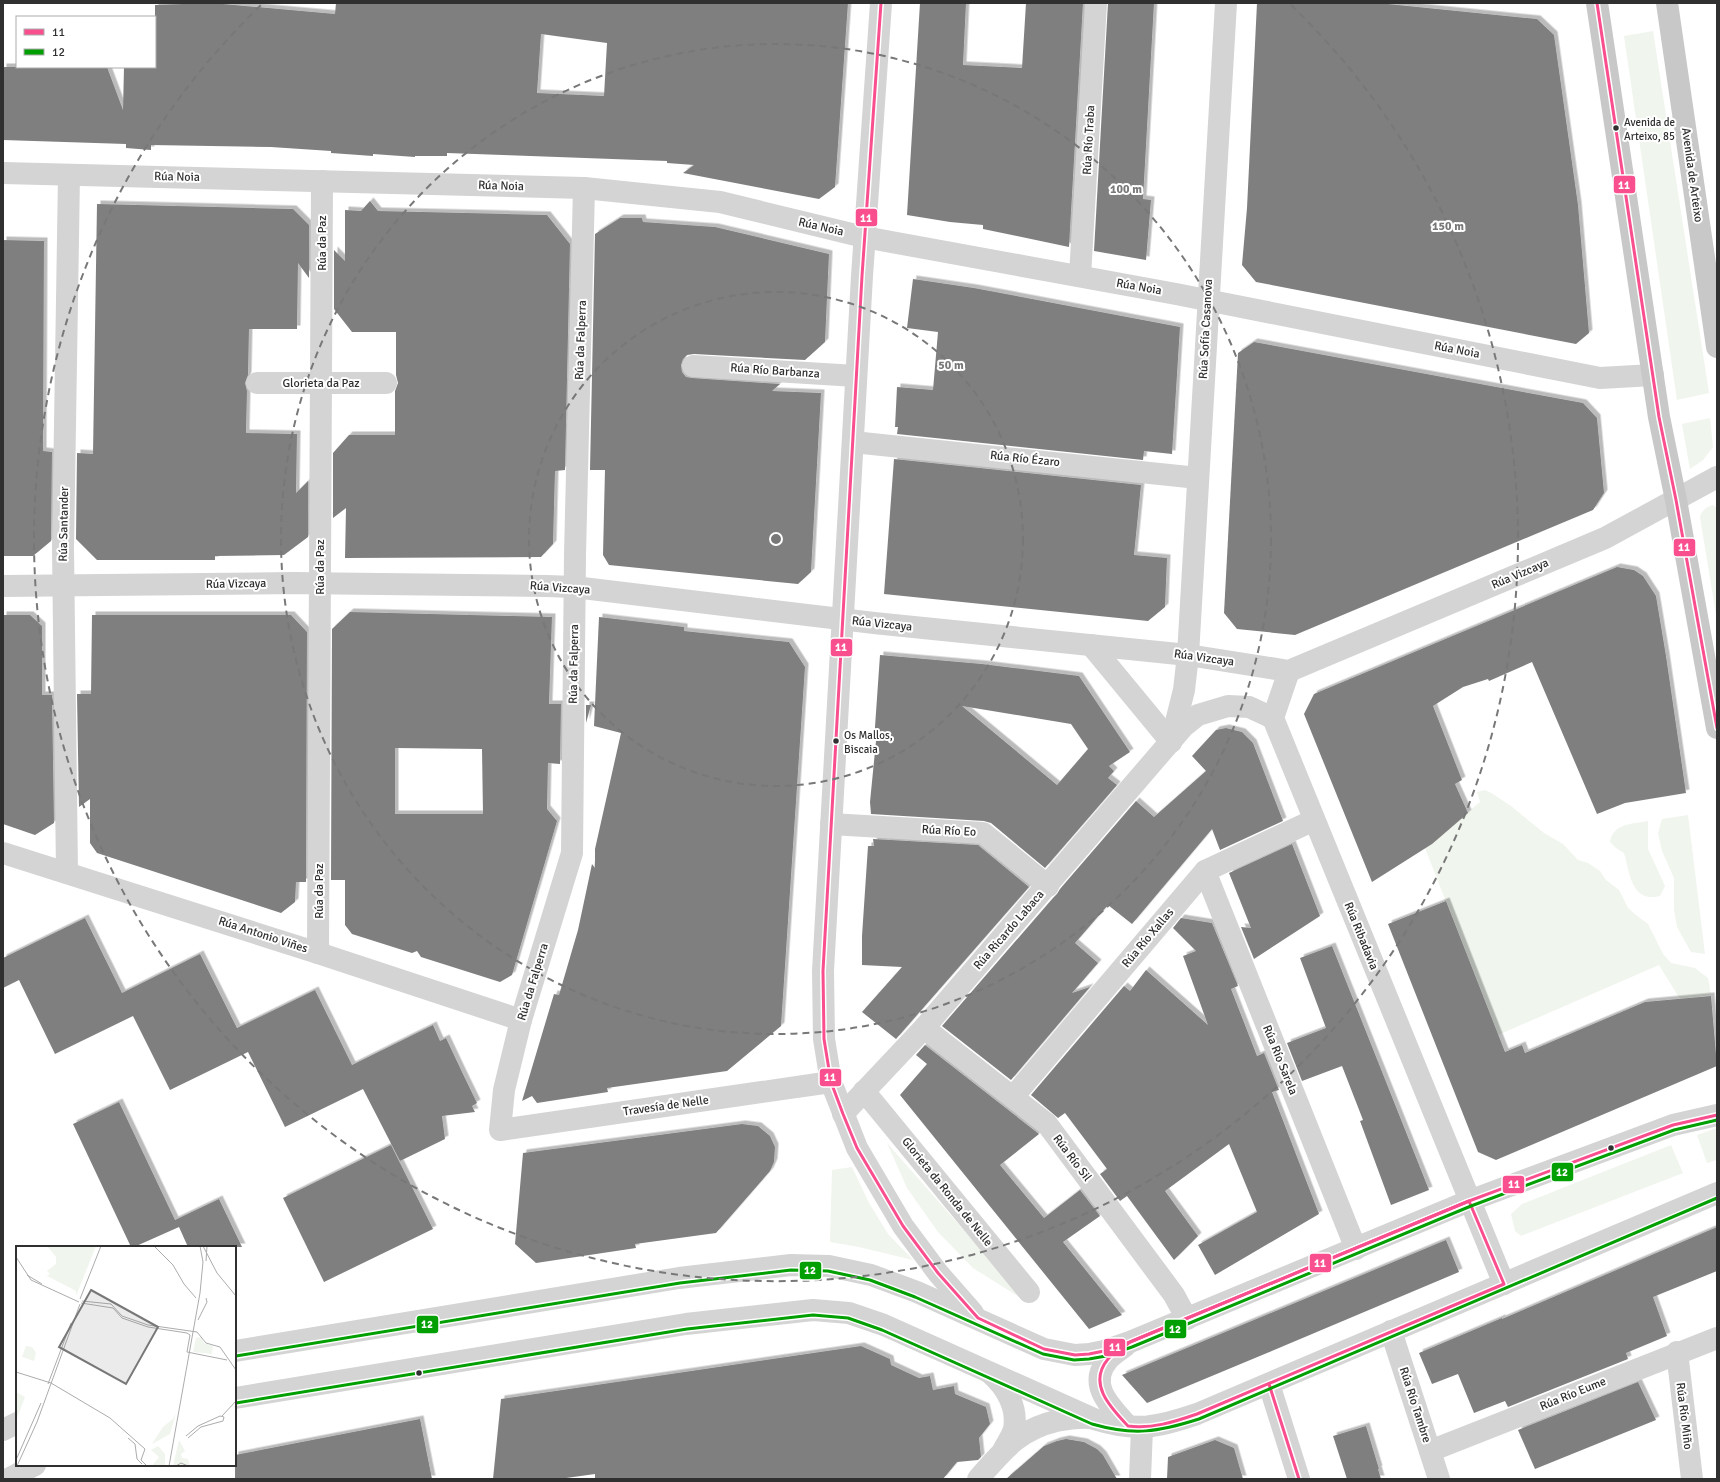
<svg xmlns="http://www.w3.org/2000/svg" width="1720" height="1482" font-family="Signika,sans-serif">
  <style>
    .green { fill: #f0f5ed }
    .building { fill: #7f7f7f; fill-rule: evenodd; filter: url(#shadow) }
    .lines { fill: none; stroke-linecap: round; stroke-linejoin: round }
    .minor { stroke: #d4d4d4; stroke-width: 22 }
    .major { stroke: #c8c8c8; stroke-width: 22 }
    .bus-1-casing { stroke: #fff; stroke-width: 6 }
    .bus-2-casing { stroke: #fff; stroke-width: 6 }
    .bus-1 { stroke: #f94f8e; stroke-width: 3 }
    .bus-2 { stroke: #019f02; stroke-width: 3 }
    .ring { fill: none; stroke: #787878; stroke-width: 2; stroke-dasharray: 7 5 }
    .bus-dot { fill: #303030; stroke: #fff; stroke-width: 1.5 }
    .labels { text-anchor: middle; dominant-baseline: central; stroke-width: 4; stroke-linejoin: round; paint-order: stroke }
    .bus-label { font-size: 11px; fill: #303030; stroke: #fff; text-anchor: start }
    .street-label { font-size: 12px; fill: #303030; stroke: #fff }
    .inset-road { fill: none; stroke: #acacac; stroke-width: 1 }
    .view { fill: #787878; fill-opacity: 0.15; stroke: #787878; stroke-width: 2 }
    .inset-edge { fill: none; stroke: #303030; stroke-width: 2 }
    .centre { fill: #787878; stroke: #fff; stroke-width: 2 }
    .ring-label { font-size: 12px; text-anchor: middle; font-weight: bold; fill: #787878; stroke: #fff; stroke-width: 4; stroke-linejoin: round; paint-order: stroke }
    .line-badge { stroke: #fff; stroke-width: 1.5 }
    .badge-label { font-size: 11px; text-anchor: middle; font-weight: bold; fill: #fff }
  </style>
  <defs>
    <filter id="shadow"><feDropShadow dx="3.5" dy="-3.5" stdDeviation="0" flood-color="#0004"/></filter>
  </defs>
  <rect width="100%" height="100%" fill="#fff"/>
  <g class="green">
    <polygon points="1653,31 1709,393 1677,400 1624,36"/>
    <polygon points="1710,418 1713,447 1703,460 1690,469 1682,424"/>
    <path d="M1713,505L1717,508V621L1700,517C1702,510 1706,507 1713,505Z"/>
    <polygon points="1485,790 1493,794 1511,806 1544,833 1563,844 1578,860 1588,863 1600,871 1606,880 1619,890 1628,908 1636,915 1648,924 1663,954 1671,963 1695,968 1708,978 1711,995 1680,999 1659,965 1498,1035 1425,848 1480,802 1477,792"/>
    <polygon points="1688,815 1705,954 1691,952 1677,927 1674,910 1674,878 1662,851 1658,833 1662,819"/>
    <path d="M1648,821V849L1665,886L1660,896C1631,903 1630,873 1624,853L1616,848L1610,842C1613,823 1633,824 1648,821Z"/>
    <polygon points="1717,1128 1717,1160 1707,1163 1697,1135"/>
    <polygon points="887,1143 1027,1302 973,1268 938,1232 907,1188"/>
    <polygon points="1671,1145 1683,1173 1521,1236 1515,1231 1511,1214 1522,1204"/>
    <polygon points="852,1167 869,1203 888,1234 913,1260 859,1247 830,1242 832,1170"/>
  </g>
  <g class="building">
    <path d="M212,3L335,14L336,3H848L835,187L819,199L683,173L694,165L667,163V161L447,153V156H415V157L373,154V156L331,153V151L271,147L151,145V150L126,148V144L3,140V67H107L123,110L124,67H155V5ZM541,34L607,43L604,96L537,93Z"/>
    <polygon points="920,3 966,3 963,65 1022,68 1026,3 1083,3 1069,247 983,229 983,225 950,222 907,215"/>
    <polygon points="1108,3 1154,3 1143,199 1151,200 1146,260 1094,251"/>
    <polygon points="1257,3 1378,3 1537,19 1554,35 1578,205 1589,333 1576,344 1256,282 1242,265 1247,208"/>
    <polygon points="370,201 378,211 547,215 570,244 565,470 555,471 553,544 541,557 345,558 346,508 333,518 333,453 349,435 395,435 395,391 398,383 396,375 396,332 352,332 334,309 334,250 345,261 345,210 361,211"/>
    <polygon points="97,204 293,209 309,225 309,278 298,263 297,329 249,329 248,375 245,383 247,391 246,433 297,434 296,493 308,481 308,537 284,555 215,556 215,560 97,560 76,539 77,453 93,454"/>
    <polygon points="620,218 642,218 643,222 715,227 829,254 825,342 805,360 694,354 687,355 683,359 681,365 682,372 686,377 692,378 780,384 772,391 821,393 811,572 798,584 609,565 603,555 605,470 590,470 595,234"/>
    <polygon points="3,240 44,241 43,451 52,452 51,541 33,556 3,556"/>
    <polygon points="913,279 974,288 1180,327 1172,454 1144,451 1143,460 897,434 898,427 895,427 897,387 933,390 938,332 907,328"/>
    <polygon points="1254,342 1583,403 1597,418 1604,493 1593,510 1295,635 1237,629 1224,613 1238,353"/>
    <polygon points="894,459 1141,485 1134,555 1167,558 1165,607 1148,621 884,594"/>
    <polygon points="1617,567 1634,570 1643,576 1656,596 1666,656 1686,793 1625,803 1597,814 1532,662 1489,681 1488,679 1463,687 1433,706 1462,780 1455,784 1468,813 1432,844 1372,882 1304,714 1314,694"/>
    <path d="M350,612L552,617L549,704H561L560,764L548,763L547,809L557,821L512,975L500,982L421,957L417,951L412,953L352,934L345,925V880H331L332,629ZM395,748L482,749L483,814H395Z"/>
    <polygon points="3,615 30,615 42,626 42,695 52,695 54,823 35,835 3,824"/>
    <polygon points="92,615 291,615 307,632 306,882 296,882 295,902 281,913 97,853 90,843 90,799 79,807 77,694 91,694"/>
    <polygon points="599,617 684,627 684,631 789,642 805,667 781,1026 727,1071 607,1088 608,1092 537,1103 532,1096 522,1101 554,994 559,995 578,930 592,864 595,868 595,849 621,733 594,726"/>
    <path d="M880,655L982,664L1079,676L1130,752L1109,766L1114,771L1108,778L1117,785L1045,868L991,823L984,821L871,814L870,802L876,741H874ZM962,706L1071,724L1088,749L1057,785Z"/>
    <polygon points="586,705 591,705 586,723"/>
    <polygon points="1226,728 1242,732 1253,743 1283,821 1220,850 1212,829 1132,924 1108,905 1075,943 1098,963 1072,993 1090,987 1011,1080 942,1026 1053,898 1057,894 1060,889 1136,801 1154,817 1206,771 1192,756 1216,730"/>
    <polygon points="873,839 978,845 1029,887 896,1039 862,1012 902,967 862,965 862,936 868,846 874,846"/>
    <polygon points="1292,844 1320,916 1254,959 1241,927 1251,928 1229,873"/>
    <polygon points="1446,901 1505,1052 1522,1045 1525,1053 1645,1002 1711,996 1717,1066 1496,1160 1478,1152 1388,924"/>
    <polygon points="85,918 122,993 200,954 237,1028 315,990 352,1065 433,1025 440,1041 446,1038 462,1072 477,1103 472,1106 475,1112 442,1116 445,1139 400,1161 363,1089 285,1127 248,1052 170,1090 133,1016 55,1054 19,980 3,988 3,958"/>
    <polygon points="1181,918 1212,923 1238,986 1231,989 1257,1056 1264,1053 1279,1090 1272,1092 1319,1214 1215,1275 1198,1245 1257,1212 1229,1144 1165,1191 1198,1236 1174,1260 1127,1196 1120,1201 1100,1174 1107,1169 1065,1113 1058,1118 1031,1095 1124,986 1130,991 1146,970 1208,1025 1183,956 1196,951 1173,928"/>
    <polygon points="1332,946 1429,1190 1391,1205 1360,1121 1363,1120 1342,1066 1302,1081 1287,1043 1326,1028 1300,958"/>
    <polygon points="925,1045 1039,1134 1000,1165 1044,1218 1080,1190 1100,1216 1063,1242 1122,1315 1089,1329 900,1095 927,1064 916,1055"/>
    <polygon points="119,1102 175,1220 219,1199 242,1247 188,1247 179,1227 134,1247 131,1247 73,1124"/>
    <polygon points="742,1124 758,1126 770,1136 775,1147 774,1162 770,1171 716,1233 635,1244 636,1248 536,1263 515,1244 523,1153"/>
    <polygon points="391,1145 433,1229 324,1282 283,1198"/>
    <polygon points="1717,1227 1717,1271 1653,1297 1667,1336 1626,1353 1628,1359 1508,1407 1505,1401 1474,1413 1458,1374 1432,1384 1419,1353 1502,1318 1502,1319"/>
    <polygon points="1446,1240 1459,1272 1267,1353 1147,1403 1122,1375"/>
    <polygon points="861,1346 890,1359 891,1365 919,1378 930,1376 933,1390 954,1386 955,1394 986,1407 990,1424 979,1438 981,1457 978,1460 957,1462 943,1479 595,1479 595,1474 559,1479 493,1479 501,1399"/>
    <polygon points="1638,1382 1656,1420 1535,1469 1518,1430"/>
    <polygon points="420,1419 432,1479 235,1479 235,1455"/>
    <polygon points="1366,1426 1379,1469 1378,1469 1381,1479 1347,1479 1333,1436"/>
    <polygon points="1066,1439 1084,1442 1097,1449 1103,1455 1117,1479 1006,1479 1044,1446 1057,1441"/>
    <polygon points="1215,1440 1234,1448 1243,1479 1167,1479 1168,1457"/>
  </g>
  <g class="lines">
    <g class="minor">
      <polyline points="881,3 862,276 823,971 824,1039 831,1082 857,1148 903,1226 938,1273 973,1313"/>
      <polyline points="3,173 584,188 720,202 864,237 1176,294 1600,378 1653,375"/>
      <polyline points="584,188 575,554 572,853 521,1020 504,1090 500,1130 831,1082"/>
      <polyline points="1080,276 1096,3"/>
      <polyline points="693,366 856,376"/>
      <polyline points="257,383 386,383"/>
      <polyline points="853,442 1198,478"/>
      <polyline points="3,586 294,583 547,586 574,587 874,623 1188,655 1289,671 1605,538 1717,477"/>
      <polyline points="1091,645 1171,742"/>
      <polyline points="1289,671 1273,718 1504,1284"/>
      <polyline points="1171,742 1184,690 1188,655 1226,3"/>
      <polyline points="831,824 983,833 1048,886"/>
      <polyline points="3,853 318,953 521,1020"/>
      <polyline points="1205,871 1356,1249"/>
      <polyline points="67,873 63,549 69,175"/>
      <polyline points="318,953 322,181"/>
      <polyline points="924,1028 1047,1124 1174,1295 1187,1319"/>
      <polyline points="864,1091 1029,1292"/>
      <polyline points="1013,1097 1205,871 1314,820"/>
      <polyline points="843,1114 924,1028 1183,727 1198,715 1228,706 1249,707 1273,718"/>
      <polyline points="1391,1331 1439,1479"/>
      <path d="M1125,1346C1119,1351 1112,1355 1108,1360C1086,1385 1112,1408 1128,1426"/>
      <polyline points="235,1351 679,1278 791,1265 829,1266 871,1275 917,1292 1044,1349 1075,1355 1089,1354 1104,1351 1130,1342 1469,1201 1673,1125 1717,1115"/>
      <polyline points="1677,1352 1692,1479"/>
      <path d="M990,1373C1006,1387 1018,1407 1014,1429C1012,1436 1007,1443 1004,1449"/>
      <polyline points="1269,1384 1299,1479"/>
      <path d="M235,1398L686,1324L813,1310L849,1313L884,1325L1094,1419C1136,1432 1156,1428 1197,1414L1717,1193"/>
      <polyline points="3,1430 17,1423"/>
      <polyline points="1430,1451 1717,1338"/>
      <polyline points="8,1479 35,1465"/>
      <path d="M978,1479C1003,1451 1018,1430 1056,1421C1067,1419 1078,1417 1089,1418"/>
      <polyline points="1140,1479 1142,1428"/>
    </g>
    <g class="major">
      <polyline points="1597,3 1659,417 1676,500 1717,728"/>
      <polyline points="1667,3 1717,347"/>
    </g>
    <defs>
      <g id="bus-1">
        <polyline points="881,3 862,276 823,971 824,1039 831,1082 843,1114 857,1148 903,1226 938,1273 978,1318 1044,1349 1075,1355 1089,1354 1104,1351 1130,1342 1469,1201 1673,1125 1717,1115"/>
        <polyline points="1597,3 1659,417 1676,500 1717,728"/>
        <path d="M1469,1201L1504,1284L1197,1414C1174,1422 1152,1429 1128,1426C1111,1408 1087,1384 1108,1359C1114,1352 1123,1348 1130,1342Z"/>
        <polyline points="1269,1384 1299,1479"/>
      </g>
      <g id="bus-2">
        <polyline points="236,1356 680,1283 791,1270 828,1271 870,1280 915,1297 1043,1354 1074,1360 1089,1359 1106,1356 1132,1347 1471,1206 1674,1130 1717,1120"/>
        <path d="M236,1403L687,1329L813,1315L848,1318L882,1330L1092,1424C1134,1436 1158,1432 1199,1419L1717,1198"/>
      </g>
    </defs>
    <use href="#bus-1" class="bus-1-casing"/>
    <use href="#bus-2" class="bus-2-casing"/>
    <use href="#bus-1" class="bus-1"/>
    <use href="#bus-2" class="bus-2"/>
  </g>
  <g class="ring">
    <circle cx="776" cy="539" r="247"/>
    <circle cx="776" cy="539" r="495"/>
    <path d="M1291 5A742 742 0 1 1 261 5"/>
  </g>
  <g class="bus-dot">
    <circle cx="1616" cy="128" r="3.5"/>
    <circle cx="836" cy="741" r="3.5"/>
    <circle cx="1611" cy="1148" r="3.5"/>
    <circle cx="419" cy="1373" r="3.5"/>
  </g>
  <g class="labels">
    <g class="bus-label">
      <text x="1624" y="122">Avenida de<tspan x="1624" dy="14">Arteixo, 85</tspan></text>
      <text x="844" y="735">Os Mallos,<tspan x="844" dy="14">Biscaia</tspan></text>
    </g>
    <g class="street-label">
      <text transform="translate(1089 140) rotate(-87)">Rúa Río Traba</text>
      <text transform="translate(1692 175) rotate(82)">Avenida de Arteixo</text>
      <text transform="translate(177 177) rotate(1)">Rúa Noia</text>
      <text transform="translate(501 186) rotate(2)">Rúa Noia</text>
      <text transform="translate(821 227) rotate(13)">Rúa Noia</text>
      <text transform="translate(322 243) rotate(-90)">Rúa da Paz</text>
      <text transform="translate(1139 287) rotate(10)">Rúa Noia</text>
      <text transform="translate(1206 329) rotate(-87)">Rúa Sofía Casanova</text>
      <text transform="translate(581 340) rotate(-88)">Rúa da Falperra</text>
      <text transform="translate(1457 350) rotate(11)">Rúa Noia</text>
      <text transform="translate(775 371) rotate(4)">Rúa Río Barbanza</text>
      <text x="321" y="383">Glorieta da Paz</text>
      <text transform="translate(1025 459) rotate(6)">Rúa Río Ézaro</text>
      <text transform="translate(64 524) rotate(-89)">Rúa Santander</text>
      <text transform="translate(320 567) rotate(-90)">Rúa da Paz</text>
      <text transform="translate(1520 574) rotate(-23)">Rúa Vizcaya</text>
      <text transform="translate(236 584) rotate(-1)">Rúa Vizcaya</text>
      <text transform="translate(560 588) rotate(4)">Rúa Vizcaya</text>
      <text transform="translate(882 624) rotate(6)">Rúa Vizcaya</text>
      <text transform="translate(1204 658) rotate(8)">Rúa Vizcaya</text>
      <text transform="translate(574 664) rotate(-89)">Rúa da Falperra</text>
      <text transform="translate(949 831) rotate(3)">Rúa Río Eo</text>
      <text transform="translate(319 891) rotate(-90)">Rúa da Paz</text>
      <text transform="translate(1009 930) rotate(-49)">Rúa Ricardo Labaca</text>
      <text transform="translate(263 935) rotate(18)">Rúa Antonio Viñes</text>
      <text transform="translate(1361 936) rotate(68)">Rúa Ribadavia</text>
      <text transform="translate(1148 938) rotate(-50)">Rúa Río Xallas</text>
      <text transform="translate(533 982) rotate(-73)">Rúa da Falperra</text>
      <text transform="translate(1280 1060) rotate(68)">Rúa Río Sarela</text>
      <text transform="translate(666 1106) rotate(-8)">Travesía de Nelle</text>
      <text transform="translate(1072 1158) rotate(53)">Rúa Río Sil</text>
      <text transform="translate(947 1192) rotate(51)">Glorieta da Ronda de Nelle</text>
      <text transform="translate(1573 1394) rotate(-22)">Rúa Río Eume</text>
      <text transform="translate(1415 1405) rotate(72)">Rúa Río Tambre</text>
      <text transform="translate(1684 1416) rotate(83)">Rúa Río Miño</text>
    </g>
  </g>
  <g transform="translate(16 1246)">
    <rect width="220" height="220" fill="#fff"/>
    <path d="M31,0H80L60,50V45L31,30L34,28L31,25L40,18V11ZM185,91L188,97L197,100L196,108L177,106L180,92ZM10,100L16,101L20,107L18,115L6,111ZM0,146L9,151L0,175ZM160,167L154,188L136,198L147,181L157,173ZM163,194L169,205L165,208L166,212L172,213L174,220H157ZM142,200L149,208V220H136L143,211L135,204Z" fill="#f0f5ed"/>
    <path class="inset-road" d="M138,0L157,19L168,38L180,52M187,0L201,27L220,50M0,11L15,34L63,56M190,15L191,0M11,29L26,38M64,53L85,0M66,55L95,58L106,70L132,79L181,86L190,97L204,101L220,124M65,57L97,62L106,72L132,81L171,87L174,89L171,106L211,114M182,74L191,56L190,52M0,126L35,137L94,172L129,203L125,214L131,220M32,138L55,77M206,170L220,155M170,190L182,180L204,170L208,171L207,175L185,181L172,192M112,192L119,198L121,213L126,218M0,214L25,157M1,220L21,176L64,58M153,220L184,47L187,16L184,0M160,220L165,217L172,220"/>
    <path class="view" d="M75,44L142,81L110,138L43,101Z"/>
    <rect width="220" height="220" class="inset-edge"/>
  </g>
  <circle cx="776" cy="539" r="6" class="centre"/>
  <g class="ring-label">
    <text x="1126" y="193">100 m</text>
    <text x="1448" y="230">150 m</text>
    <text x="951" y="369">50 m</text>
  </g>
  <g class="line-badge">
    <rect x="1613" y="175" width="23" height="19" rx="4" fill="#f94f8e"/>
    <rect x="855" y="208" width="23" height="19" rx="4" fill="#f94f8e"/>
    <rect x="1673" y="538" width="23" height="19" rx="4" fill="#f94f8e"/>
    <rect x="830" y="638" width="23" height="19" rx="4" fill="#f94f8e"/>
    <rect x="819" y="1068" width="23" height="19" rx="4" fill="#f94f8e"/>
    <rect x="1551" y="1162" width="23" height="20" rx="4" fill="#019f02"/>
    <rect x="1502" y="1175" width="23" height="19" rx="4" fill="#f94f8e"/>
    <rect x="1309" y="1253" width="23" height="20" rx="4" fill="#f94f8e"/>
    <rect x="799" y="1261" width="23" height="19" rx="4" fill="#019f02"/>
    <rect x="416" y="1315" width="23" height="19" rx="4" fill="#019f02"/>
    <rect x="1164" y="1319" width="23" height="20" rx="4" fill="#019f02"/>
    <rect x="1103" y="1338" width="23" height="19" rx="4" fill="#f94f8e"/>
  </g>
  <g class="badge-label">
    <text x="1624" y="189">11</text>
    <text x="866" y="222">11</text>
    <text x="1684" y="551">11</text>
    <text x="841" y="651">11</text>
    <text x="830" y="1081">11</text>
    <text x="1562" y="1176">12</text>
    <text x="1514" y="1188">11</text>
    <text x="1320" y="1267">11</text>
    <text x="810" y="1274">12</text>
    <text x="427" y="1328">12</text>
    <text x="1175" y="1333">12</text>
    <text x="1115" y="1351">11</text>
  </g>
  <rect width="1720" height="1482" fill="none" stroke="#303030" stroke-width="8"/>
  <rect x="16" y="16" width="140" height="52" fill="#ffffff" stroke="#acacac"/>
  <rect x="24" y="29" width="20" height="6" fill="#f94f8e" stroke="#acacac"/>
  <text x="52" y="36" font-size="12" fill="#303030">11</text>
  <rect x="24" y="49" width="20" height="6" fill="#019f02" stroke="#acacac"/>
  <text x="52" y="56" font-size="12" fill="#303030">12</text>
</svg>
